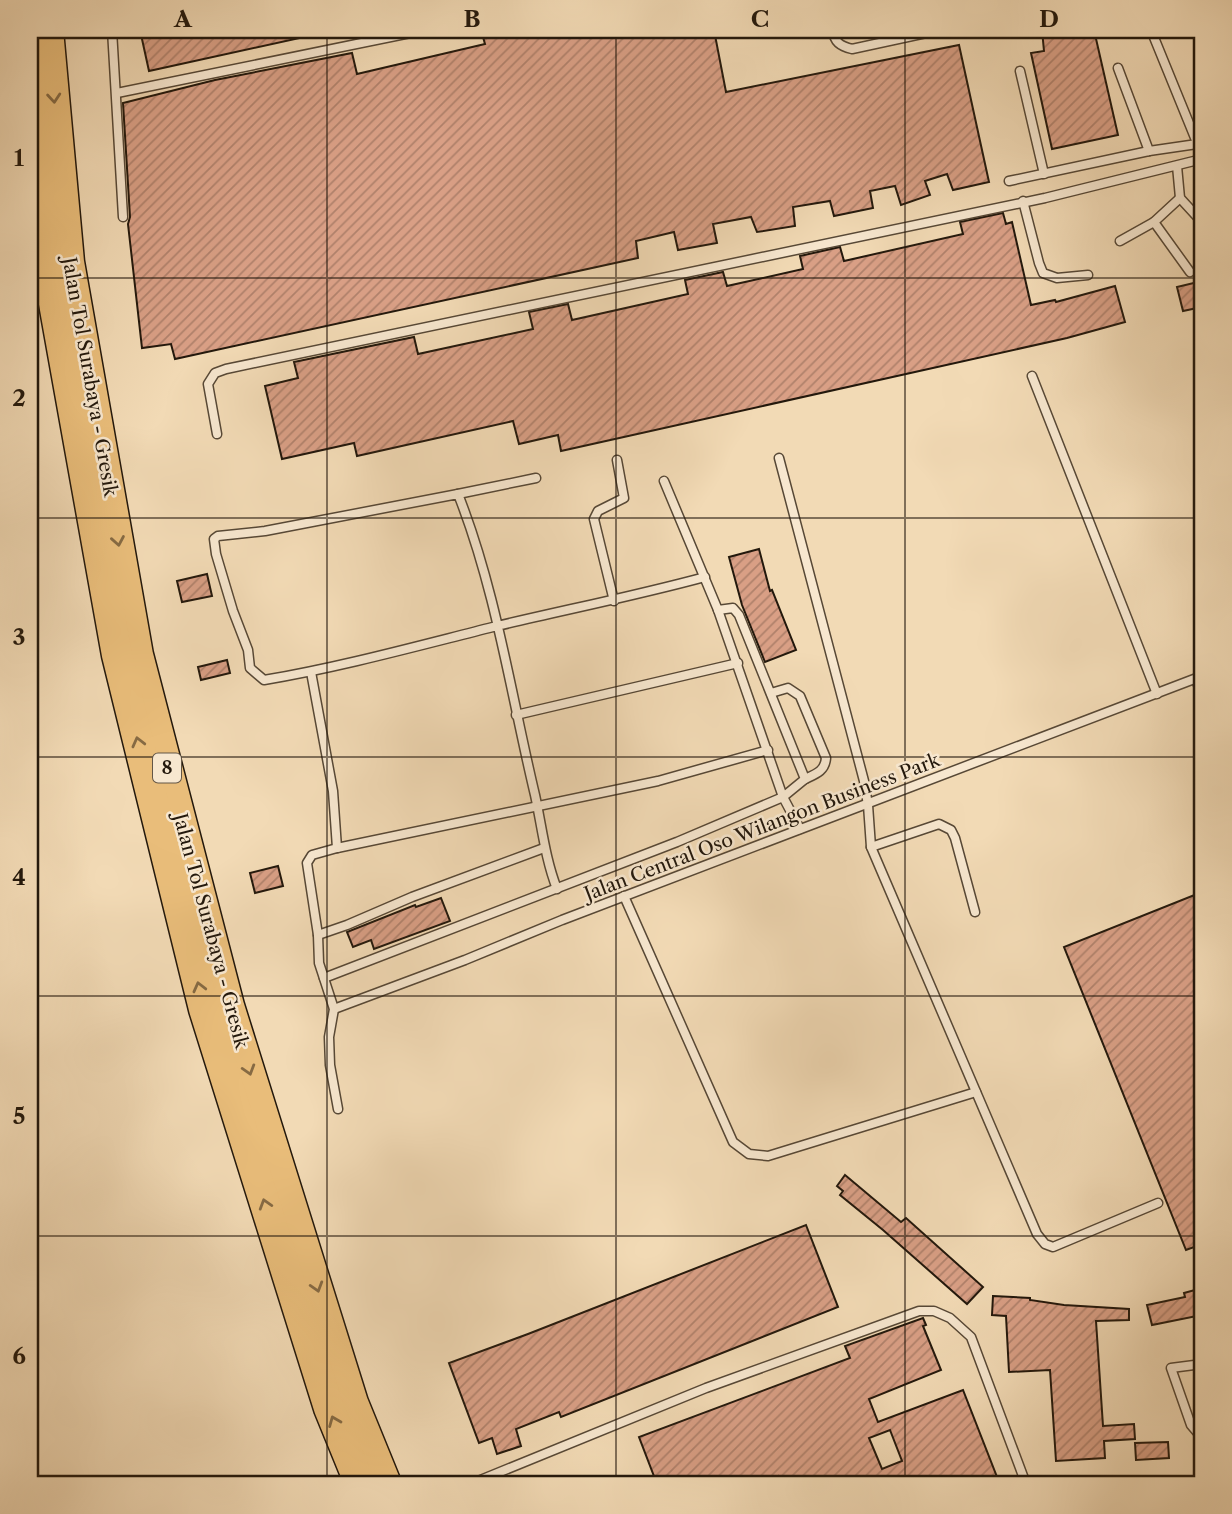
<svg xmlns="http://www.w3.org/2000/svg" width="1232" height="1514" font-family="'Libre Caslon Text',serif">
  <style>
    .building { fill: url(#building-hatch); stroke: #23180c; stroke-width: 2; fill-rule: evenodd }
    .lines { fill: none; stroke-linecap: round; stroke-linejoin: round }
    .service-casing { stroke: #574836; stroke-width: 11 }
    .motorway-casing { stroke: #23180c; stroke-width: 33 }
    .service { stroke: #f7e7cf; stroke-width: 8 }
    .motorway { stroke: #e9bd7a; stroke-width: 30 }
    .oneway { stroke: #866a43 }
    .grid { fill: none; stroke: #23180c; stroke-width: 2; stroke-opacity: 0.55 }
    .labels { text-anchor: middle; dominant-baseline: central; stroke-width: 5; stroke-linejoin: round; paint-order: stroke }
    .shield { fill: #f7e7cf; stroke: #635646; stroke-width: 2 }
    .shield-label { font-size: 18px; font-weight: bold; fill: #23180c }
    .street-label { font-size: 19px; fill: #23180c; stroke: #f7e7cf }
    .neatline { fill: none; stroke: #23180c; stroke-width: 2.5 }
    .grid-label { font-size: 23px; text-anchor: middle; font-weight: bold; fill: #23180c }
  </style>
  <defs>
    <pattern id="building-hatch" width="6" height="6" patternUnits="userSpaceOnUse" patternTransform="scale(1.75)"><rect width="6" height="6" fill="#d99f85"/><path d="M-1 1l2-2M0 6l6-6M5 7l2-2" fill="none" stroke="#b0816b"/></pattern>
  </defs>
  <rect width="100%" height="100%" fill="#f2dab5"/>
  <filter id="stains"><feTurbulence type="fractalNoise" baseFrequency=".00286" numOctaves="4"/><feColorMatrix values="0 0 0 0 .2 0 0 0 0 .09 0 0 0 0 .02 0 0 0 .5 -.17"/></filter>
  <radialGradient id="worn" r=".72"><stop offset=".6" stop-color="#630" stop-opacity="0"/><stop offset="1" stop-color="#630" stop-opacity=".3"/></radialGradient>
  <g class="building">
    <polygon points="140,30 318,30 318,34 149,71"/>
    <polygon points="481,30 714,30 726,92 959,45 989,182 953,190 947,174 925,181 930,195 901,205 895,186 870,191 873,208 834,216 830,201 793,207 795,226 757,232 751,217 713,224 717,243 678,250 674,232 636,241 638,258 175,359 171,344 142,348 128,224 130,217 123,103 215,80 352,53 357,74 485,44"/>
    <polygon points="1042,30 1094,30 1118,135 1052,149 1031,53 1044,51"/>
    <polygon points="1003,213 1006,224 1012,222 1031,305 1055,300 1056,302 1115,286 1125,322 1067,338 561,451 558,435 519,444 513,421 357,456 354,443 282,459 265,386 298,378 294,362 414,337 418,354 533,329 529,312 568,304 572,320 688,294 685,280 723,272 727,286 803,269 800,256 840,247 844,261 963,234 960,222"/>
    <polygon points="1202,281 1202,307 1183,311 1177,287"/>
    <polygon points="759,549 770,591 772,590 796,650 765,662 742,605 729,557"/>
    <polygon points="207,574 212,596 182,602 177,581"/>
    <polygon points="227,660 230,673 201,680 198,667"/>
    <polygon points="278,866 283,886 255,893 250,873"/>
    <polygon points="1202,892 1202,1266 1201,1266 1194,1247 1186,1250 1064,947"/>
    <polygon points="441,898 450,921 374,949 371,940 353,947 347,932 415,905 416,907"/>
    <polygon points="845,1175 901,1222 906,1218 983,1287 967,1304 883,1230 840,1195 843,1191 837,1186"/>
    <polygon points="806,1225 838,1307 561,1417 559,1412 516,1429 521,1446 497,1454 492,1438 479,1443 449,1363 528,1334"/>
    <polygon points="1202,1288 1202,1315 1152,1325 1147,1305 1185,1297 1184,1293"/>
    <polygon points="993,1296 1030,1298 1030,1300 1064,1305 1129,1309 1129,1320 1096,1321 1103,1426 1134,1424 1135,1439 1104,1441 1105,1458 1056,1461 1050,1370 1009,1372 1006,1316 992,1315"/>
    <path d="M923,1318L926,1325L923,1326L941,1370L869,1399L878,1422L963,1390L997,1477L978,1484H782L778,1476L756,1484H657L639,1437L850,1358L845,1346ZM890,1430L902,1461L882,1469L869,1438Z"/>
    <polygon points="1168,1442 1169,1458 1136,1460 1135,1443"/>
  </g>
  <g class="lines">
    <defs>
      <g id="service">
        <polyline points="112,30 123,217"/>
        <path d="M833,30C834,42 840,46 852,49L940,30"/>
        <polyline points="1151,30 1202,155"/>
        <polyline points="1118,68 1149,151"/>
        <polyline points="1020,71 1044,174"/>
        <polyline points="117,93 425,30"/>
        <polyline points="1177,166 1180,198 1202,222"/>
        <polyline points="1009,181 1149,151 1197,144"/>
        <polyline points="1023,201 1039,263 1043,273 1057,278 1088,275"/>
        <polyline points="1154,222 1190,272"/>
        <polyline points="1120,241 1154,222 1180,198"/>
        <polyline points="1032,376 1157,694"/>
        <polyline points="217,434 208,384 215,373 226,369 1045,198 1202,159"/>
        <polyline points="779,458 864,781 868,805 871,847 1037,1234 1045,1244 1053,1247 1158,1203"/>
        <polyline points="664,481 718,610 783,797 800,829"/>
        <polyline points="458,494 536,478"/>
        <polyline points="614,601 594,519 598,511 624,498 617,460"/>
        <polyline points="311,672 333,791 337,848 312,855 307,863 318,935 319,963 334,1009 329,1037 330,1065 338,1109"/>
        <polyline points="1196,679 1202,697"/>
        <path d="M771,693L788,688L800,696L826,758C825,771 816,774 805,779"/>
        <polyline points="516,715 738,663"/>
        <polyline points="871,847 939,824 951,830 955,838 975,912"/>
        <polyline points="337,848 658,781 768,750"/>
        <path d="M557,889C545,858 542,827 535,795C511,695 496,590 458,494L265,531L218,536L214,539L216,554L233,611L248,650L250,668L264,680C341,667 417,646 493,627C564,610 635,596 705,577"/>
        <polyline points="624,896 733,1142 749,1154 768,1156 976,1092"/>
        <polyline points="318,935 347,925 412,897 544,848"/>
        <polyline points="324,978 677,842 783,797 805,779 739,615 733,608 718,610"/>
        <polyline points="334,1009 465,960 562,920 1202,676"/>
        <polyline points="1202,1364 1171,1368 1191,1425 1202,1438"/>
        <polyline points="473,1483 706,1388 919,1311 934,1311 950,1318 971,1337 1026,1484"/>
      </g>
      <g id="motorway">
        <polyline points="48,30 69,262 138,655 229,1006 353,1403 386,1484"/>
        <polyline points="30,83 47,264 117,655 204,1009 329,1408 360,1484"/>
      </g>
    </defs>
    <use href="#service" class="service-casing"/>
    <use href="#motorway" class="motorway-casing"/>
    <use href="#service" class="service"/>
    <use href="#motorway" class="motorway"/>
  </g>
  <defs><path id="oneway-chevron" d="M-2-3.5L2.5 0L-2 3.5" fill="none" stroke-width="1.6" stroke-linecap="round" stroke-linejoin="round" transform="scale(1.75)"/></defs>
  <g class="oneway">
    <use href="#oneway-chevron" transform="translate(54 98) rotate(85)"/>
    <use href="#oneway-chevron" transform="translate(118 541) rotate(80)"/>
    <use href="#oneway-chevron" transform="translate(138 742) rotate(-104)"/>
    <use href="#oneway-chevron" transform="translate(199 987) rotate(-104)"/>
    <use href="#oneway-chevron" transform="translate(249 1070) rotate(73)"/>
    <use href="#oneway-chevron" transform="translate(265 1204) rotate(-107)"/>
    <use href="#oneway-chevron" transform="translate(317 1287) rotate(73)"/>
    <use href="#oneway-chevron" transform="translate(334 1421) rotate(-112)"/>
  </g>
  <path class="grid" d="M327,30V1484M616,30V1484M905,30V1484M30,278H1202M30,518H1202M30,757H1202M30,996H1202M30,1236H1202"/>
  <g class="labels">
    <rect class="shield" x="153" y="753.5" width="28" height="29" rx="5"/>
    <g class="shield-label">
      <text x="167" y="768">8</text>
    </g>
    <g class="street-label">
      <text transform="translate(90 377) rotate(80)">Jalan Tol Surabaya - Gresik</text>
      <text transform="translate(762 827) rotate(-21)">Jalan Central Oso Wilangon Business Park</text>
      <text transform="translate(211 931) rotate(75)">Jalan Tol Surabaya - Gresik</text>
    </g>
  </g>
  <rect width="1232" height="1514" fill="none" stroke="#f2dab5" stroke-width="77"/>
  <rect x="38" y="38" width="1156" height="1438" class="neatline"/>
  <g class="grid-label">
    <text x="183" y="27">A</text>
    <text x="472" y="27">B</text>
    <text x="760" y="27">C</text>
    <text x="1049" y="27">D</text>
    <text x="19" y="166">1</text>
    <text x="19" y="406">2</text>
    <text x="19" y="645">3</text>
    <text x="19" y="885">4</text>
    <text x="19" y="1124">5</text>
    <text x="19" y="1364">6</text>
  </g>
  <rect width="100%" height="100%" filter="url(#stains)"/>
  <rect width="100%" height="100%" fill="url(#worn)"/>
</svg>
